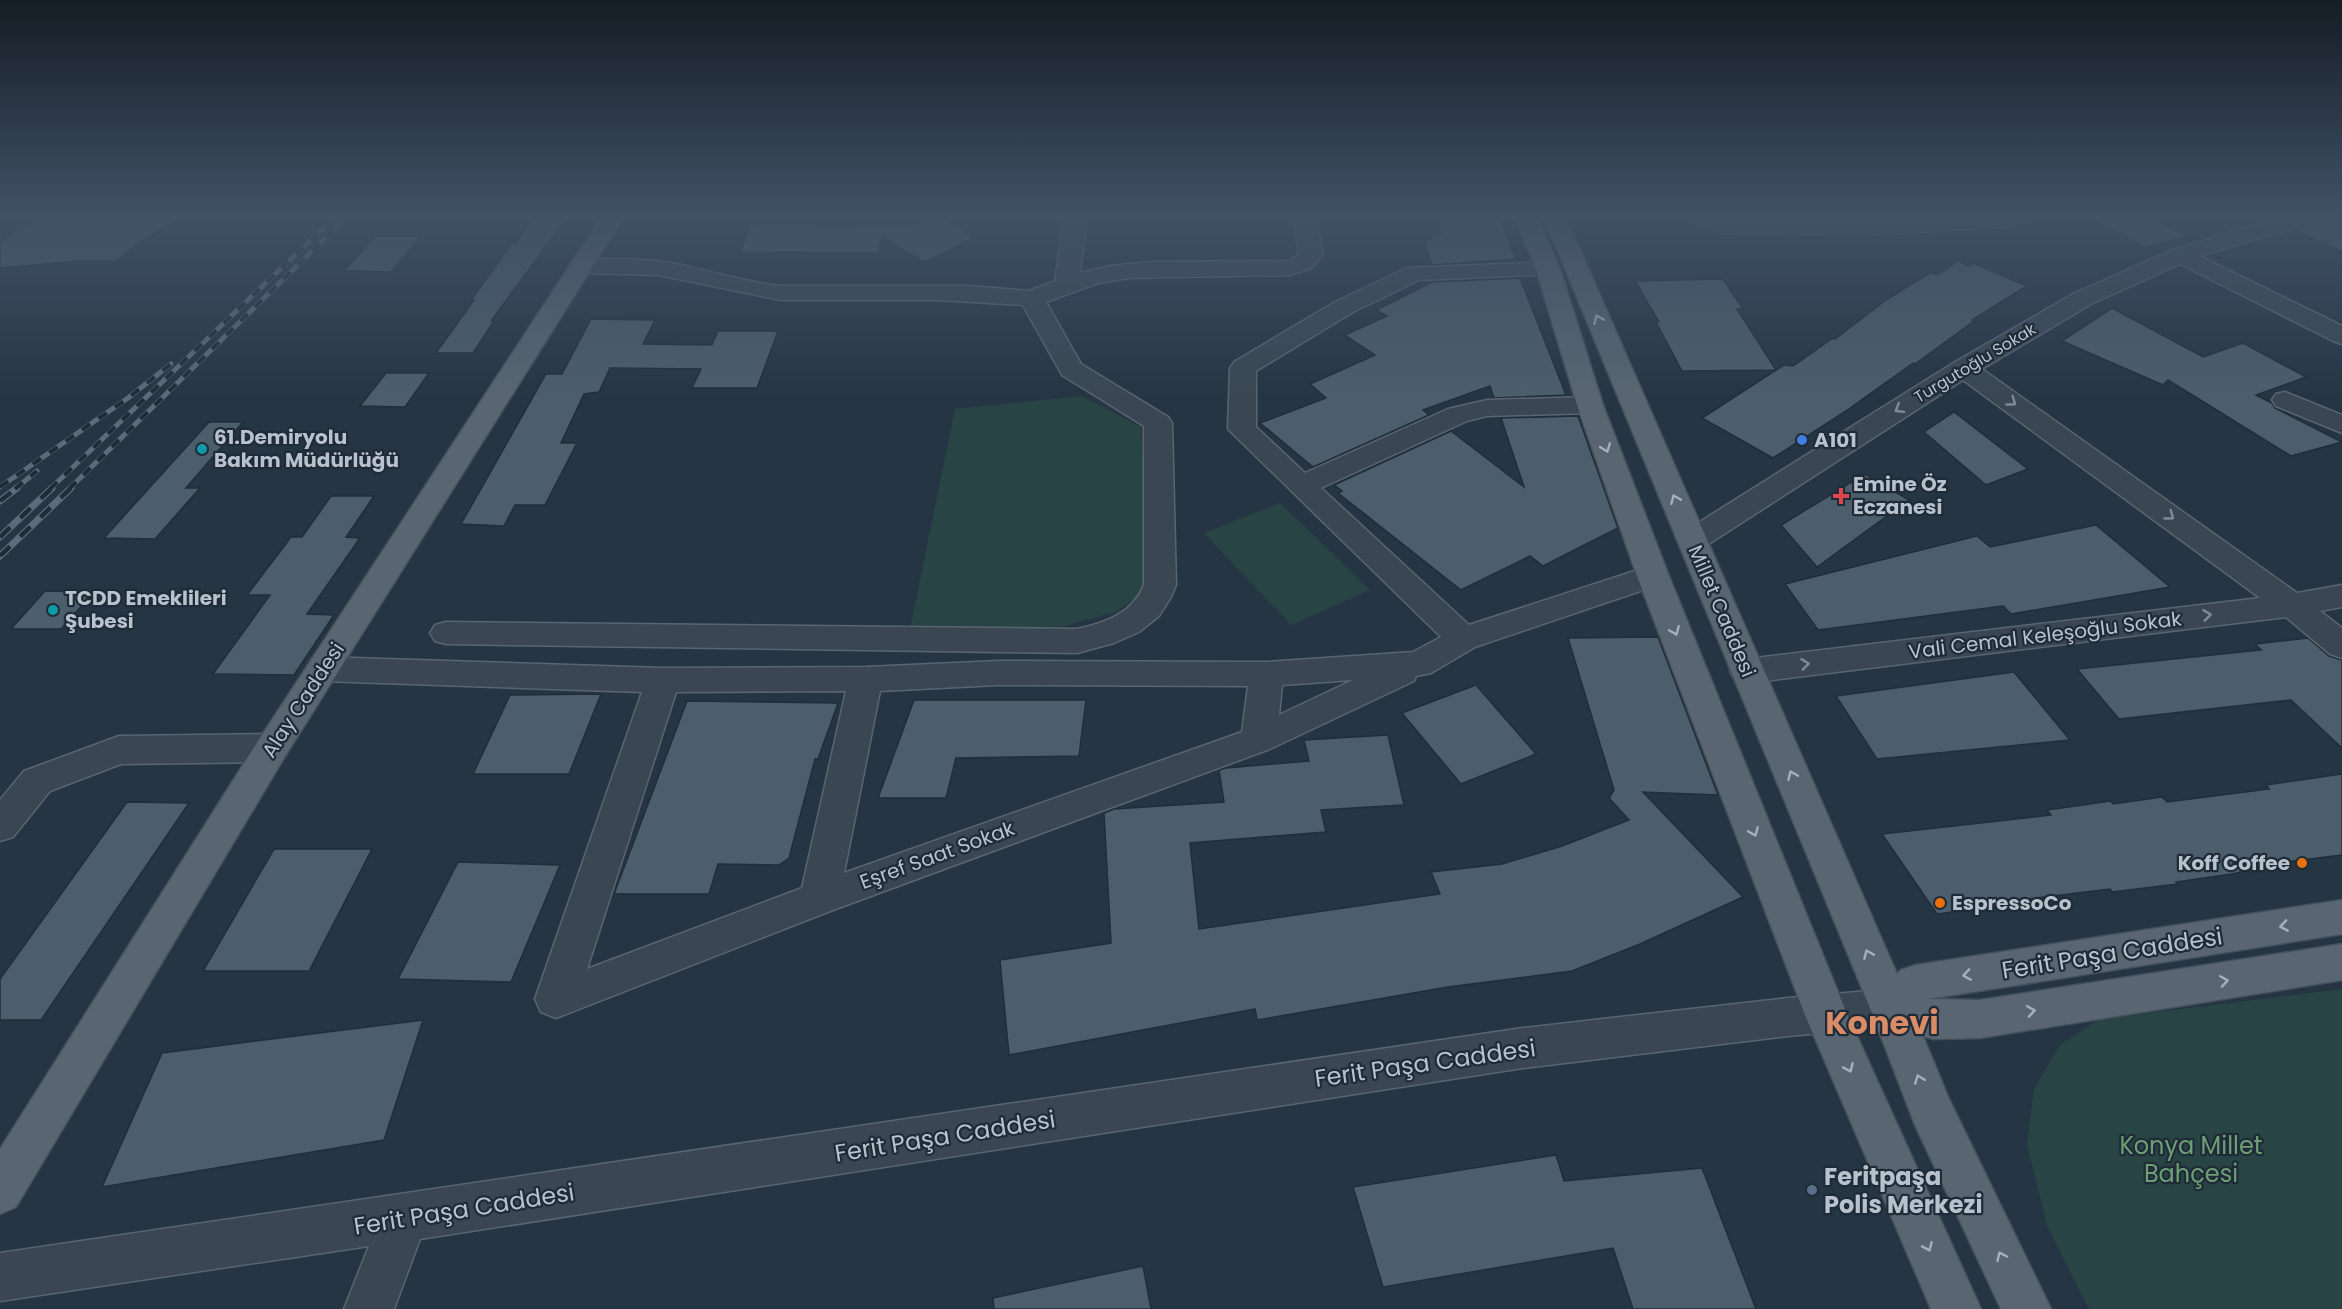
<svg xmlns="http://www.w3.org/2000/svg" width="2342" height="1309" font-family="Poppins,sans-serif">
  <style>
    .green { fill: #284444 }
    .building { fill: #4c5d6b; stroke: #212e3a; stroke-width: 1.5 }
    .lines { fill: none; stroke-linecap: round; stroke-linejoin: round }
    .minor-casing { stroke: #596570; stroke-width: 3 }
    .major-casing { stroke: #44505c; stroke-width: 3 }
    .minor { fill: #3a4753; fill-rule: evenodd }
    .major { fill: #596672; fill-rule: evenodd }
    .rail-far1-casing { stroke: #5c6b79; stroke-width: 5 }
    .rail-casing { stroke: #5c6b79; stroke-width: 7 }
    .rail-far1 { stroke: #1f2c38; stroke-width: 4; stroke-dasharray: 10; stroke-linecap: butt }
    .rail { stroke: #1f2c38; stroke-width: 4.5; stroke-dasharray: 14; stroke-linecap: butt }
    .oneway { stroke: #a5b0ba }
    .oneway2 { stroke: #7f8b96 }
    .shop-dot { fill: #3f7fe0; stroke: #1f2c38; stroke-width: 2 }
    .culture-dot { fill: #0f9aa8; stroke: #1f2c38; stroke-width: 2 }
    .health-dot { fill: #e0444e; stroke: #1f2c38; stroke-width: 2 }
    .food-dot { fill: #e8710a; stroke: #1f2c38; stroke-width: 2 }
    .service-dot { fill: #5c6f8a; stroke: #1f2c38; stroke-width: 2 }
    .labels { text-anchor: middle; dominant-baseline: central; stroke-width: 4.5; stroke-linejoin: round; paint-order: stroke }
    .far-street-label { font-size: 16px; fill: #b8c2cc; stroke: #1f2c38 }
    .poi-label { font-size: 20px; font-weight: bold; fill: #b8c2cc; stroke: #1f2c38; text-anchor: start }
    .street-label { font-size: 20px; fill: #b8c2cc; stroke: #1f2c38 }
    .near-street-label { font-size: 24px; fill: #b8c2cc; stroke: #1f2c38 }
    .near-park-label { font-size: 24px; fill: #6e9e74; stroke: #1f2c38 }
    .near-poi-label { font-size: 24px; font-weight: bold; fill: #b8c2cc; stroke: #1f2c38; text-anchor: start }
    .near-district-label { font-size: 32px; font-weight: bold; fill: #d98c66; stroke: #1f2c38 }
  </style>
  <rect width="100%" height="100%" fill="#263543"/>
  <g class="green">
    <polygon points="1082,396 1141,427 1151,588 1116,612 1049,630 909,634 955,409"/>
    <polygon points="1280,503 1370,590 1291,625 1204,533"/>
    <polygon points="2342,989 2342,1309 2089,1309 2047,1225 2027,1145 2034,1089 2060,1045 2100,1019"/>
  </g>
  <g class="building">
    <polygon points="42,215 81,219 90,215 184,215 139,243 116,261 78,261 0,268 0,241"/>
    <polygon points="937,215 975,237 925,262 882,237 878,253 740,252 749,227 759,224 908,226"/>
    <polygon points="1451,215 1498,215 1516,259 1432,265 1424,242 1440,234 1439,223"/>
    <polygon points="2084,215 2146,215 2187,237 2144,247"/>
    <polygon points="2342,215 2342,251 2295,230 2321,221"/>
    <polygon points="532,219 566,219 491,321 494,321 473,353 436,353 474,300 471,300 513,242 517,242"/>
    <polygon points="376,236 421,236 391,272 344,271"/>
    <polygon points="1958,261 1969,266 1973,263 2027,286 1972,320 1974,321 1915,364 1913,363 1846,411 1773,458 1702,418 1784,365 1793,366 1833,338 1835,339 1886,300 1931,272 1937,275"/>
    <polygon points="1520,278 1566,395 1494,398 1490,386 1423,410 1429,415 1313,467 1260,423 1326,398 1310,384 1375,355 1345,335 1387,316 1376,310 1432,282"/>
    <polygon points="1723,279 1743,309 1737,309 1776,370 1682,371 1656,322 1659,322 1635,281"/>
    <polygon points="2112,308 2203,357 2243,343 2306,377 2256,395 2272,403 2275,408 2342,442 2291,456 2168,380 2163,385 2062,341"/>
    <polygon points="591,319 655,320 643,344 712,345 718,331 778,331 757,388 692,388 701,369 610,368 599,392 584,394 561,443 577,443 545,505 515,505 504,526 461,524 546,374 562,374"/>
    <polygon points="386,373 429,373 405,407 360,406"/>
    <polygon points="1954,412 2028,469 1986,485 1924,432"/>
    <polygon points="1578,416 1618,528 1543,566 1530,556 1461,590 1338,493 1342,491 1334,485 1451,431 1524,487 1501,418"/>
    <polygon points="209,422 243,422 186,488 200,488 155,539 104,538"/>
    <polygon points="1865,474 1909,500 1817,567 1781,525"/>
    <polygon points="331,496 374,496 346,537 360,538 307,614 334,615 294,675 213,674 270,595 247,595 291,537 302,537"/>
    <polygon points="2096,525 2170,587 2011,614 2003,606 1818,630 1785,584 1977,536 1990,547"/>
    <polygon points="45,591 94,592 61,629 11,629"/>
    <polygon points="1658,637 1718,795 1643,792 1743,897 1640,944 1572,971 1448,987 1257,1020 1255,1009 1009,1055 1000,960 1111,943 1104,813 1114,809 1224,802 1219,770 1226,768 1309,761 1304,740 1388,735 1404,805 1321,810 1326,832 1190,843 1199,929 1440,894 1431,872 1502,864 1562,846 1629,820 1609,798 1614,790 1568,638"/>
    <polygon points="2308,638 2329,656 2342,660 2342,748 2291,700 2119,719 2077,669 2261,650 2255,644"/>
    <polygon points="2014,672 2070,740 1877,759 1836,696"/>
    <polygon points="1476,685 1536,754 1461,784 1402,713"/>
    <polygon points="601,694 569,774 473,774 510,695"/>
    <polygon points="914,700 1086,700 1079,756 956,758 946,798 878,798"/>
    <polygon points="687,701 838,703 818,759 815,759 789,858 779,865 718,864 709,894 614,894"/>
    <polygon points="2342,774 2342,855 2286,862 2232,874 2176,882 2178,884 2112,892 2110,889 2002,902 2004,905 1937,914 1882,834 2051,815 2047,810 2111,801 2113,804 2162,797 2167,802 2269,789 2266,785"/>
    <polygon points="127,802 189,803 41,1020 0,1020 0,979"/>
    <polygon points="274,849 372,849 309,971 203,971"/>
    <polygon points="458,862 560,865 511,982 398,979"/>
    <polygon points="423,1020 384,1140 102,1187 162,1053"/>
    <polygon points="1556,1155 1564,1181 1702,1168 1756,1309 1633,1309 1613,1248 1383,1287 1353,1187"/>
    <polygon points="1143,1266 1151,1309 994,1309 993,1298"/>
  </g>
  <g class="lines">
    <defs>
      <g id="minor">
        <path d="M1065,215H1087L1080,273L1110,266L1149,262L1289,261L1299,254L1293,215H1315L1323,255L1311,268L1291,275L1129,278L1098,283L1046,302L1081,364L1168,417L1172,423L1176,585L1171,597L1159,616L1139,632L1114,643L1077,653L446,644L435,641L430,633L435,625L446,622L1077,629C1105,623 1133,613 1144,585V426L1062,375L1023,305L938,300H781L658,275L582,273L574,271L570,266L574,261L582,259C612,259 641,258 671,263C708,270 743,282 781,286H970L1029,291L1055,281Z"/>
        <polygon points="1687,215 1716,215 1727,219 1883,220 1978,215 2028,215 2025,220 2002,227 1883,234 1724,233 1690,220"/>
        <polygon points="2289,215 2322,215 2319,220 2200,256 2342,326 2342,344 2333,341 2180,264 2091,304 1982,369 2297,593 2342,585 2342,607 2320,611 2342,628 2342,658 2330,654 2286,617 1747,683 1735,680 1730,671 1735,662 1747,659 2260,598 1963,380 1704,547 1693,550 1682,547 1678,540 1682,533 1955,362 2073,294 2172,250"/>
        <path d="M1548,262L1556,264L1560,269L1556,274L1419,280L1353,312L1256,371V427L1305,473L1448,409L1487,400L1590,397L1600,399L1603,405L1600,411L1590,413L1487,416L1467,421L1321,488L1469,625L1653,565L1664,569L1669,576L1664,583L1475,647L1431,673L1416,676L1414,681L1270,749L833,910L556,1018L541,1012L535,999L642,692L323,681L311,678L306,669L311,660L323,657L663,668L866,667L998,661L1267,662L1413,652L1441,637L1228,429L1230,368L1234,362L1335,302L1407,268ZM1353,680L1279,715L1282,685ZM998,685L1248,686L1242,732L844,873L880,691ZM846,691L802,888L587,969L676,692Z"/>
        <polygon points="2285,392 2342,415 2342,433 2276,406 2272,400 2276,394"/>
        <polygon points="272,734 284,738 290,748 284,758 272,762 121,764 50,791 13,837 0,841 0,800 24,771 119,736"/>
        <polygon points="1891,989 1906,995 1912,1008 1906,1021 1891,1027 1788,1036 1523,1068 420,1239 394,1309 344,1309 369,1246 0,1301 0,1253 1523,1028 1788,998"/>
      </g>
      <g id="major">
        <polygon points="603,215 625,215 284,758 16,1207 0,1214 0,1149 260,738"/>
        <polygon points="1514,215 1536,215 1560,269 1603,405 1669,576 1847,1014 1981,1309 1931,1309 1805,1015 1637,576 1577,405 1536,269"/>
        <polygon points="1543,215 1565,215 1897,974 1901,970 1916,965 2342,900 2342,934 1928,999 1980,1000 2342,944 2342,980 1980,1038 1933,1039 1923,1036 1949,1099 2051,1309 2001,1309 1915,1125 1870,1008"/>
      </g>
    </defs>
    <use href="#minor" class="minor-casing"/>
    <use href="#major" class="major-casing"/>
    <use href="#minor" class="minor"/>
    <use href="#major" class="major"/>
    <defs>
      <g id="rail-far1">
        <polyline points="0,487 128,398 171,364"/>
        <polyline points="15,489 37,471"/>
        <polyline points="50,489 335,217"/>
        <polyline points="69,489 349,215"/>
      </g>
      <g id="rail">
        <polyline points="0,501 17,488"/>
        <polyline points="0,537 52,488"/>
        <polyline points="0,556 71,488"/>
      </g>
    </defs>
    <use href="#rail-far1" class="rail-far1-casing"/>
    <use href="#rail" class="rail-casing"/>
    <use href="#rail-far1" class="rail-far1"/>
    <use href="#rail" class="rail"/>
  </g>
  <defs><path id="oneway-chevron" d="M-2-3.5L2.5 0L-2 3.5" fill="none" stroke-width="1.6" stroke-linecap="round" stroke-linejoin="round" transform="scale(1.5)"/></defs>
  <g class="oneway">
    <use href="#oneway-chevron" transform="translate(1598 319) rotate(-113)"/>
    <use href="#oneway-chevron" transform="translate(1606 448) rotate(70)"/>
    <use href="#oneway-chevron" transform="translate(1675 499) rotate(-113)"/>
    <use href="#oneway-chevron" transform="translate(1675 631) rotate(68)"/>
    <use href="#oneway-chevron" transform="translate(1792 775) rotate(-113)"/>
    <use href="#oneway-chevron" transform="translate(1754 832) rotate(68)"/>
    <use href="#oneway-chevron" transform="translate(2284 926) rotate(171)"/>
    <use href="#oneway-chevron" transform="translate(1868 954) rotate(-113)"/>
    <use href="#oneway-chevron" transform="translate(1967 975) rotate(171)"/>
    <use href="#oneway-chevron" transform="translate(2224 981) rotate(-9)"/>
    <use href="#oneway-chevron" transform="translate(2031 1011) rotate(-9)"/>
    <use href="#oneway-chevron" transform="translate(1849 1068) rotate(66)"/>
    <use href="#oneway-chevron" transform="translate(1919 1079) rotate(-111)"/>
    <use href="#oneway-chevron" transform="translate(1928 1247) rotate(66)"/>
    <use href="#oneway-chevron" transform="translate(2001 1256) rotate(-115)"/>
  </g>
  <g class="oneway2">
    <use href="#oneway-chevron" transform="translate(2012 402) rotate(36)"/>
    <use href="#oneway-chevron" transform="translate(1899 409) rotate(148)"/>
    <use href="#oneway-chevron" transform="translate(2170 516) rotate(36)"/>
    <use href="#oneway-chevron" transform="translate(2207 615) rotate(-7)"/>
    <use href="#oneway-chevron" transform="translate(1805 664) rotate(-7)"/>
  </g>
  <linearGradient id="sky" x2="0" y2="1"><stop stop-color="#151d25"/><stop offset="0.54" stop-color="#415166"/><stop offset="1" stop-color="#415166" stop-opacity="0"/></linearGradient>
  <rect width="2342" height="398" fill="url(#sky)"/>
  <circle class="shop-dot" cx="1802" cy="440" r="6"/>
  <g class="culture-dot">
    <circle cx="202" cy="449" r="6"/>
    <circle cx="53" cy="610" r="6"/>
  </g>
  <path class="health-dot" d="M1838 487h6v6h6v6h-6v6h-6v-6h-6v-6h6z"/>
  <g class="food-dot">
    <circle cx="2302" cy="863" r="6"/>
    <circle cx="1940" cy="903" r="6"/>
  </g>
  <circle class="service-dot" cx="1812" cy="1190" r="6"/>
  <g class="labels">
    <g class="far-street-label">
      <text transform="translate(1975 363) rotate(-31)">Turgutoğlu Sokak</text>
    </g>
    <g class="poi-label">
      <text x="214" y="437">61.Demiryolu<tspan x="214" dy="23">Bakım Müdürlüğü</tspan></text>
      <text x="1814" y="440">A101</text>
      <text x="1853" y="484">Emine Öz<tspan x="1853" dy="23">Eczanesi</tspan></text>
      <text x="65" y="598">TCDD Emeklileri<tspan x="65" dy="23">Şubesi</tspan></text>
      <text x="2290" y="863" text-anchor="end">Koff Coffee</text>
      <text x="1952" y="903">EspressoCo</text>
    </g>
    <g class="street-label">
      <text transform="translate(1722 611) rotate(67)">Millet Caddesi</text>
      <text transform="translate(2045 635) rotate(-7)">Vali Cemal Keleşoğlu Sokak</text>
      <text transform="translate(303 700) rotate(-57)">Alay Caddesi</text>
      <text transform="translate(937 855) rotate(-20)">Eşref Saat Sokak</text>
    </g>
    <g class="near-street-label">
      <text transform="translate(2112 953) rotate(-9)">Ferit Paşa Caddesi</text>
      <text transform="translate(1425 1063) rotate(-8)">Ferit Paşa Caddesi</text>
      <text transform="translate(945 1136) rotate(-9)">Ferit Paşa Caddesi</text>
      <text transform="translate(464 1209) rotate(-9)">Ferit Paşa Caddesi</text>
    </g>
    <g class="near-park-label">
      <text x="2191" y="1145">Konya Millet<tspan x="2191" dy="28">Bahçesi</tspan></text>
    </g>
    <g class="near-poi-label">
      <text x="1824" y="1176">Feritpaşa<tspan x="1824" dy="28">Polis Merkezi</tspan></text>
    </g>
    <g class="near-district-label">
      <text x="1882" y="1022">Konevi</text>
    </g>
  </g>
</svg>
